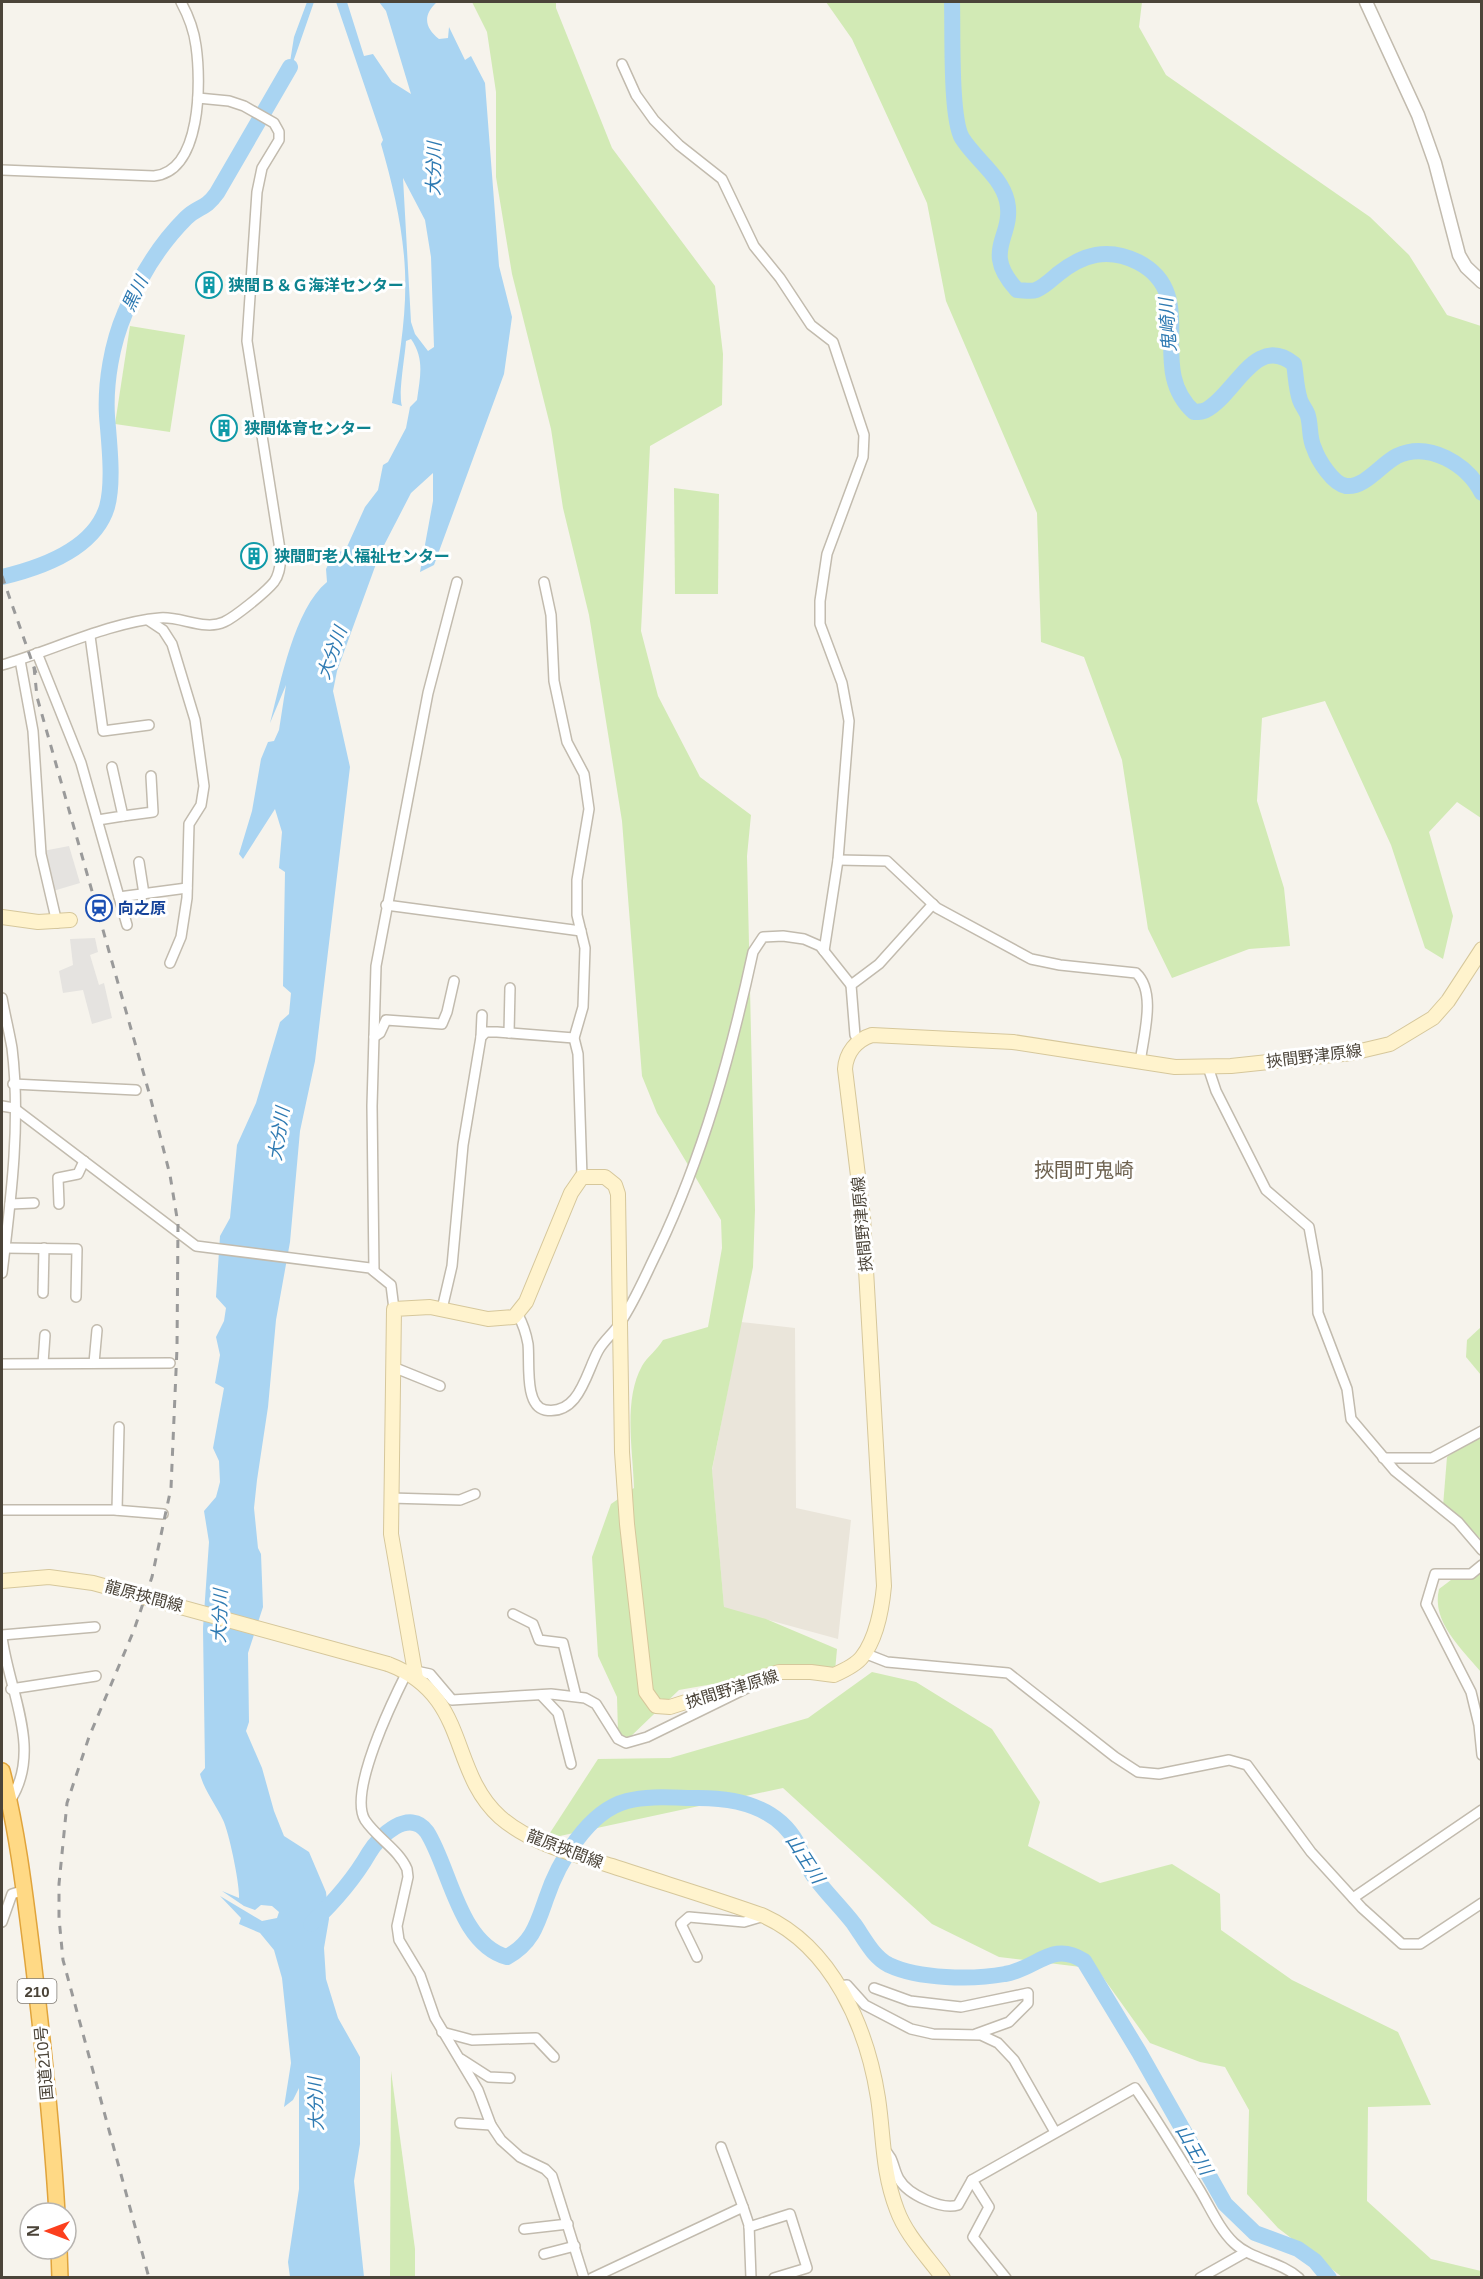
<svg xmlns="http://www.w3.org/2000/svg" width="1483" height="2279" font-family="Helvetica,'Noto Sans JP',sans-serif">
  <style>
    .residential { fill: #eae5da }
    .green { fill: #d2eab5 }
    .parking { fill: #e5e3e0 }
    .water { fill: #a9d4f2; fill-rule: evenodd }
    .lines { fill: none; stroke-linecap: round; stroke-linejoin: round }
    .river { stroke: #a9d4f2; stroke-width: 16 }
    .minor-casing { stroke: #c2bbae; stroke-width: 12 }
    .tertiary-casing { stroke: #c2bbae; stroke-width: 15 }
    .secondary-casing { stroke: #d6c79b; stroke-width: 16 }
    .trunk-casing { stroke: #e0a43c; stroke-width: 18 }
    .minor { stroke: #fff; stroke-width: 9 }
    .tertiary { stroke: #fff; stroke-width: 12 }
    .secondary { stroke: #fff3cd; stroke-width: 14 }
    .trunk { stroke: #ffd985; stroke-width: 15 }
    .rail { stroke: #9a9a9a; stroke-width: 3; stroke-dasharray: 8 8; stroke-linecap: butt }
    .secondary-bridge-casing { stroke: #d6c79b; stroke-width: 16; stroke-linecap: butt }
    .secondary-bridge { stroke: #fff3cd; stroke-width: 14 }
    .labels { text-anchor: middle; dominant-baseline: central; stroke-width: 6; stroke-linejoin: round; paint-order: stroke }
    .shield { fill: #fff; stroke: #817c74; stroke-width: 1.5 }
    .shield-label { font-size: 15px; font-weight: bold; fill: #4b4439 }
    .culture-label { font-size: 16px; font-weight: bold; fill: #0d838f; stroke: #fff; text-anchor: start }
    .transit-label { font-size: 16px; font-weight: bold; fill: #164399; stroke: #fff; text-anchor: start }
    .street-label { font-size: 16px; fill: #4b4439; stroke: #fff }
    .water-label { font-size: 18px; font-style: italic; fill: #2e7ab2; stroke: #fff }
    .quarter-label { font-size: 20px; fill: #6e6250; stroke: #fff }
  </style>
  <rect width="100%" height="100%" fill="#f6f3ec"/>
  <polygon class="residential" points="741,1322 795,1328 796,1508 851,1520 838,1639 724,1608 712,1470"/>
  <g class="green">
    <path d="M472,2H556V8L612,148L715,286L723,354L722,405L650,446L641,631L658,696L700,777L751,815L747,856L755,1210L753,1267L712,1469L724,1607L766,1619L837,1649L835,1671L753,1677L679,1690L627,1740L618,1733L617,1697L598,1656L592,1557L611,1504L634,1488C633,1451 623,1400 642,1366C647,1357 657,1350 663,1340L708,1327L722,1248L721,1220L657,1113L642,1076L622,821L589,615L563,508L551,429L512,274L496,177V92L487,32Z"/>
    <polygon points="826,2 1142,2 1139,27 1166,75 1370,217 1409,255 1447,315 1481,326 1481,818 1457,802 1429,832 1453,916 1443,959 1425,948 1391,845 1325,701 1262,718 1257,801 1284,888 1290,946 1249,949 1172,978 1148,929 1122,760 1084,657 1041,642 1037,513 946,301 927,203 852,39"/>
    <polygon points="130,326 185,335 170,432 115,424"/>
    <polygon points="674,488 719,494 718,594 675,594"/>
    <polygon points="1481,1327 1481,1375 1466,1357 1467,1340"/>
    <polygon points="1481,1433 1481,1539 1443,1506 1447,1457"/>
    <path d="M1481,1573V1672C1462,1649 1431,1622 1439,1589L1451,1580L1473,1579Z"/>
    <polygon points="872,1672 916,1682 992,1729 1040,1802 1028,1846 1100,1883 1172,1864 1220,1894 1221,1930 1292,1980 1398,2032 1431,2105 1368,2107 1367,2201 1431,2259 1481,2271 1481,2277 1342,2277 1278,2228 1247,2194 1249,2110 1225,2067 1200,2062 1150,2043 1097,1969 999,1957 932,1924 783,1788 546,1839 598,1759 670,1758 808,1718"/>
    <polygon points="391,2071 415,2249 415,2277 390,2277"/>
  </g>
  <g class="parking">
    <polygon points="69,846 80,883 53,891 43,851"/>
    <polygon points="95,938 98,952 90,955 99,985 104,983 112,1018 92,1024 83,990 63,993 59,971 73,965 70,939"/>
  </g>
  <g class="water">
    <polygon points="307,2 314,2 290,71 280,91 279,85 290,62 294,37"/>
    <path d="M336,2H347L364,56L373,54L392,82L411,94L386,11L379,2H437C423,15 424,27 439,39L448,38L449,27L465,60L471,56L485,83L499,266L512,317L504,374L434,565L420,572L433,501V473L411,493L380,553L337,671L333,691L350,767L315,1061L300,1131L290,1242L276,1320L268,1407L257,1480L254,1508L258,1548L261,1554L263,1607L248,1653L249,1722L246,1731L262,1768L274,1811L284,1836L309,1852L326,1892L329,1919L324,1948L326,1979L338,2018L360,2057V2144L354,2181L364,2277H290L288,2262L299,2189V2088L293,2100L284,2107L291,2063L282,1978L274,1950L260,1933L239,1924L241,1918L220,1896L262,1921L277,1918L279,1912L272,1906L261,1905L255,1910L244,1906L222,1891L239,1898C240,1885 229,1832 223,1820C216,1805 204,1790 200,1774L205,1768L203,1628L209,1542L204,1511L216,1497L220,1482L219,1461L213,1448L224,1388L215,1383L220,1355L216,1337L224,1321L226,1308L216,1297L220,1236L230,1218L237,1145L256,1103L280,1022L289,1014L291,993L283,986L285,872L279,868L282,832L275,809L243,859L239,854L252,811L261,759L268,742L274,741L279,730L286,685L270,723C281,682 294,609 327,582L326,569L333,555L346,549L365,507L378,490L383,465L388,462L406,428L410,407L417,400C420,377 425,359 411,339L406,341C405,356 398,395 402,406L392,403C399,359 407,315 405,271C403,227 393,186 381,144L383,140ZM403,178L425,220L431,257L434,347L428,351L415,334L411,322Z"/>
  </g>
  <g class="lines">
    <g class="river">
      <path d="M952,2C953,29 950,117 962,138C975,159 1001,176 1007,201C1015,237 980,250 1017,290C1023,290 1031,292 1036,290C1044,287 1052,279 1058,274C1083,254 1108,247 1138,262C1202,295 1144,367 1194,412C1195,412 1202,412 1206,410C1236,394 1255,333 1294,364C1296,376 1296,388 1300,400C1302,406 1307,411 1308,416C1311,427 1309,438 1314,448C1318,460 1333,484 1346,486C1365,488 1381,464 1397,456C1429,441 1467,464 1482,493"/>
      <path d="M2,577C40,568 94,550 107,507C114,482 109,442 107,416C105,383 112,343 125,313C139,278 159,245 186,218C198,206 205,210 217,193L290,67"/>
      <path d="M311,1924C334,1902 353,1881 369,1853C379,1836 410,1807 427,1832C450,1868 459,1944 507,1957C532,1943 537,1925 546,1899C558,1863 588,1811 627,1801C650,1795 676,1798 699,1798C737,1798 777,1807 797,1843C802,1854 806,1865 813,1875C825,1892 841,1907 854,1924C864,1938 873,1957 889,1965C919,1979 972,1980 1005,1974C1037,1969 1052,1940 1084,1961L1139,2052L1225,2204L1255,2233L1298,2249L1315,2261L1329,2278"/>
    </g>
    <defs>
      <g id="minor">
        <polyline points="622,64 636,95 654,120 679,145 722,179 754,246 780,278 811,325 833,342 864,435 863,457 827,554 820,601 820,624 842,683 849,721 838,860 824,951"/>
        <path d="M2,170L154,176C202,171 201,81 196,46C194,30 188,15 181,2"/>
        <polyline points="544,582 551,615 554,681 567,742 584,774 589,809 577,880 577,915 585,948 583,1007 574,1038 578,1054 582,1177"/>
        <polyline points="148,620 163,630 172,644 195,720 204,786 201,805 189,824 187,898 181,937 170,963"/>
        <polyline points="90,636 103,731 149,725"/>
        <polyline points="37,653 81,763 127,925"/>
        <polyline points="20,660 33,731 41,854 57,923"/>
        <path d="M2,665C51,651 110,622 160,618C180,616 205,631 224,622C235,617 266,592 274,582C280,574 280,565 281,556L247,341L257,192L262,168L279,140V132L274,123L244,106L229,101L198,98"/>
        <polyline points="123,816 153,812 151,776"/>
        <polyline points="98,820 123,816 112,767"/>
        <path d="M838,860L887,861L937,908L1031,959L1060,965L1136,973C1157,992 1143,1037 1140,1063"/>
        <polyline points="139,862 144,894"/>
        <polyline points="119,897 187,888"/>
        <polyline points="386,905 581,931"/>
        <path d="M2,998C5,1015 9,1031 12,1048C21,1122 11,1199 2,1273"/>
        <polyline points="509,1033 510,988"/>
        <polyline points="374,1037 380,1033 386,1020 442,1024 447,1012 454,981"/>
        <polyline points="481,1037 482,1015"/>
        <polyline points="860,1041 855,1035 851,985 879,964 933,904"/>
        <polyline points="1208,1067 1216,1091 1266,1190 1309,1227 1317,1271 1318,1313 1347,1389 1351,1419 1395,1471 1458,1522 1482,1550"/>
        <polyline points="13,1084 136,1090"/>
        <polyline points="2,1106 14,1108 196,1246 370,1268 391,1285 394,1309"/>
        <polyline points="10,1204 34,1203"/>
        <polyline points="59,1204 58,1178 78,1174 84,1161"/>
        <polyline points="4,1248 77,1249 76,1297"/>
        <polyline points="374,1271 372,1106 376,966 428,693 457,582"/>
        <polyline points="43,1293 44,1248"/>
        <polyline points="442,1309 452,1266 463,1145 481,1037 486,1032 497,1032 574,1038"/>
        <path d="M518,1315C523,1324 526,1333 528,1344C530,1361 524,1406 545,1410C579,1416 586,1373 598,1351C604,1340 614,1333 620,1323C635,1301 646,1274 658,1250C703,1156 731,1054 753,952L763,937L783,936L804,939L820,946L851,985"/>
        <polyline points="43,1363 45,1335"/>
        <polyline points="94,1363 97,1330"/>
        <polyline points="2,1364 170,1363"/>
        <polyline points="393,1367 440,1386"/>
        <polyline points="1383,1458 1432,1458 1482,1431"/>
        <polyline points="390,1498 460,1500 475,1494"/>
        <polyline points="2,1510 114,1510 163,1514"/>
        <polyline points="117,1510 119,1427"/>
        <polyline points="1482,1565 1471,1574 1435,1574 1426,1604 1471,1692 1479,1725 1482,1755"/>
        <polyline points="513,1614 533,1624 539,1640 563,1643 576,1696"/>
        <polyline points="2,1635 95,1627"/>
        <path d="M2,1637C9,1692 43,1750 10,1801"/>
        <polyline points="864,1653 887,1662 1008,1673 1115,1757 1138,1772 1159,1774 1229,1760 1247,1765 1311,1852 1362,1908 1402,1944 1420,1944 1482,1903"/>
        <polyline points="416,1671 430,1674 452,1700 551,1694 585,1698 596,1704 618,1739 626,1743 647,1737 749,1687"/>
        <path d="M407,1672C393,1700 348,1792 365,1820C377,1838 399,1850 407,1869L408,1877L397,1926L399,1940L420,1975L435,2018L478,2090L491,2125L501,2140L520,2157L545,2169L552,2176L584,2278"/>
        <polyline points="11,1689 96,1676"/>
        <polyline points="541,1695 558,1713 571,1764"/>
        <polyline points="1353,1898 1482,1810"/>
        <polyline points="2,1922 12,1894 25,1890"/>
        <polyline points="697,1957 681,1924 689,1917 744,1922 764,1916"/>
        <polyline points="839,1986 847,1985 865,2005 911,2029 933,2034 981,2035 998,2043 1014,2060 1055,2132"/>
        <polyline points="874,1988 910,2001 961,2007 1028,1993 1028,2003 1009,2022 976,2034"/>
        <polyline points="442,2032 472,2040 536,2038 554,2057"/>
        <polyline points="461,2059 489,2077 510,2078"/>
        <polyline points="460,2123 491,2125"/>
        <polyline points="721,2147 743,2207"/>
        <path d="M884,2150C894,2157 893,2169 899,2179C908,2195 942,2210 958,2205L972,2180L1135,2088C1158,2121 1178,2155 1199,2189C1210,2207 1219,2229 1234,2243C1252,2260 1280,2261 1299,2278"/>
        <polyline points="972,2180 989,2207 973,2237 1006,2278"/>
        <polyline points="749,2227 790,2214 807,2268 774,2278"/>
        <polyline points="524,2229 568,2224"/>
        <polyline points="544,2254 575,2246"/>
        <polyline points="592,2278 743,2207 749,2225 751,2278"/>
        <polyline points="1200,2278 1246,2252"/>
      </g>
      <polyline id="tertiary" points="1366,2 1418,115 1435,163 1459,255 1466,267 1482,282"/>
      <g id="secondary">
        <polyline points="2,917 38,922 70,920"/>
        <path d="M388,1664C470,1695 448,1770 500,1817C531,1844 574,1854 612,1866C663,1883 714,1898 764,1916C832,1947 867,2027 878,2098C884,2138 882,2171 897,2210C906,2235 927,2256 943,2278"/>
        <path d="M416,1678L391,1534L394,1309L430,1307L488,1319L514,1317L526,1302L571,1193L582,1177H605L615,1185L618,1194L622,1452L627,1524L646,1692L656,1706L670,1707L779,1672H811L834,1675C843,1671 856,1665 862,1657C876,1639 882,1608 884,1586L863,1217L845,1069C846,1053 856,1040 872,1035L1013,1042L1175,1067L1231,1066L1352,1053L1390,1044L1433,1018L1448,1001L1482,949"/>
      </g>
      <g id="trunk">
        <path d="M2,1771C18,1833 25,1896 33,1960C43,2044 52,2128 57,2213"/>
        <polyline points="59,2249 60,2278"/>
      </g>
    </defs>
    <use href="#minor" class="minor-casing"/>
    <use href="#tertiary" class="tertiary-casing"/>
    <use href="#secondary" class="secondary-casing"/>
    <use href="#trunk" class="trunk-casing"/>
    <use href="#minor" class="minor"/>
    <use href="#tertiary" class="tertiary"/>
    <use href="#secondary" class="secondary"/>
    <use href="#trunk" class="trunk"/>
    <g class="rail">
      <polyline points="2,576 36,673"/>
      <polyline points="34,667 37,697 150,1096 170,1175 178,1224 177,1348 171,1488 152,1577 134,1630 89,1737 67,1803 59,1884 59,1918 63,1960 149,2278"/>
    </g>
    <defs>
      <polyline id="secondary-bridge" points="2,1581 49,1577 93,1583 388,1664"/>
    </defs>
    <use href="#secondary-bridge" class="secondary-bridge-casing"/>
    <use href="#secondary-bridge" class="secondary-bridge"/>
  </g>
  <defs>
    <symbol id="building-ring" viewBox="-11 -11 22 22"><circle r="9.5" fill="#fff" stroke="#0f9aa8" stroke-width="1.5"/><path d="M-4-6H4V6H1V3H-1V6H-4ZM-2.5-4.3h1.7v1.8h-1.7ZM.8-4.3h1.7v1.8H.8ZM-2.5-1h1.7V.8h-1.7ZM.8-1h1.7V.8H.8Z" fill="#0f9aa8"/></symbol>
    <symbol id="station-ring" viewBox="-11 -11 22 22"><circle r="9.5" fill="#fff" stroke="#1a4fb4" stroke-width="1.5"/><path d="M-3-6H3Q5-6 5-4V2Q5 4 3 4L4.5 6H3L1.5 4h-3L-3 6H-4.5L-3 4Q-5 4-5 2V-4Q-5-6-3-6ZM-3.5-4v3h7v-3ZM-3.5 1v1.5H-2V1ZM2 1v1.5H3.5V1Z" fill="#1a4fb4"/></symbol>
  </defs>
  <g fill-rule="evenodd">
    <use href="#building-ring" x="194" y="270" width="30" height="30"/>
    <use href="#building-ring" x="209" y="413" width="30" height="30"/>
    <use href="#building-ring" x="239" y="541" width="30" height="30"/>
    <use href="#station-ring" x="84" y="893" width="30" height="30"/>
  </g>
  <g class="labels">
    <rect class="shield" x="17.5" y="1979" width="39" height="24" rx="4.5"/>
    <g class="shield-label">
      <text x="37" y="1991">210</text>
    </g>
    <g class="culture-label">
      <text x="228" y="285">狭間Ｂ＆Ｇ海洋センター</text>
      <text x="244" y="428">狭間体育センター</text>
      <text x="274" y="556">狭間町老人福祉センター</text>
    </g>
    <g class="transit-label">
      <text x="118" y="908">向之原</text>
    </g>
    <g class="street-label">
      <text transform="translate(1314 1056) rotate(-7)">挾間野津原線</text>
      <text transform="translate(862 1224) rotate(-95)">挾間野津原線</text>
      <text transform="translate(144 1596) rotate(15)">龍原挾間線</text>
      <text transform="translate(732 1689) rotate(-17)">挾間野津原線</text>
      <text transform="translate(565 1849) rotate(21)">龍原挾間線</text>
      <text transform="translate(44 2063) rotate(-95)">国道210号</text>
    </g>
    <g class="water-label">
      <text transform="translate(434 169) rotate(-89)">大分川</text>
      <text transform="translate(135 294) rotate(-65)">黒川</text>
      <text transform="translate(1168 325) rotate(-94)">鬼崎川</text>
      <text transform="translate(332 653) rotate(-70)">大分川</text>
      <text transform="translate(279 1134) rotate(-81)">大分川</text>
      <text transform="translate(220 1616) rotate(-88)">大分川</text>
      <text transform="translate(805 1859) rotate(57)">山王川</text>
      <text transform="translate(316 2104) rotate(-92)">大分川</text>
      <text transform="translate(1194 2150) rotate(60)">山王川</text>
    </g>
    <g class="quarter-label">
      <text x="1084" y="1170">挾間町鬼崎</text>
    </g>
  </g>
  <rect width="1483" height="2279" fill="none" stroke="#4b4439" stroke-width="6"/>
  <g transform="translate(48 2231) rotate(270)"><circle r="28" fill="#ffffff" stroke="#b7b4b0" stroke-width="1.5"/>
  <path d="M0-4.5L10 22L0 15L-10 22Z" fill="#fc3f1d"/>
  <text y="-9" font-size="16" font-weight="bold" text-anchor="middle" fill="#4b4439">N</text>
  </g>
</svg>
